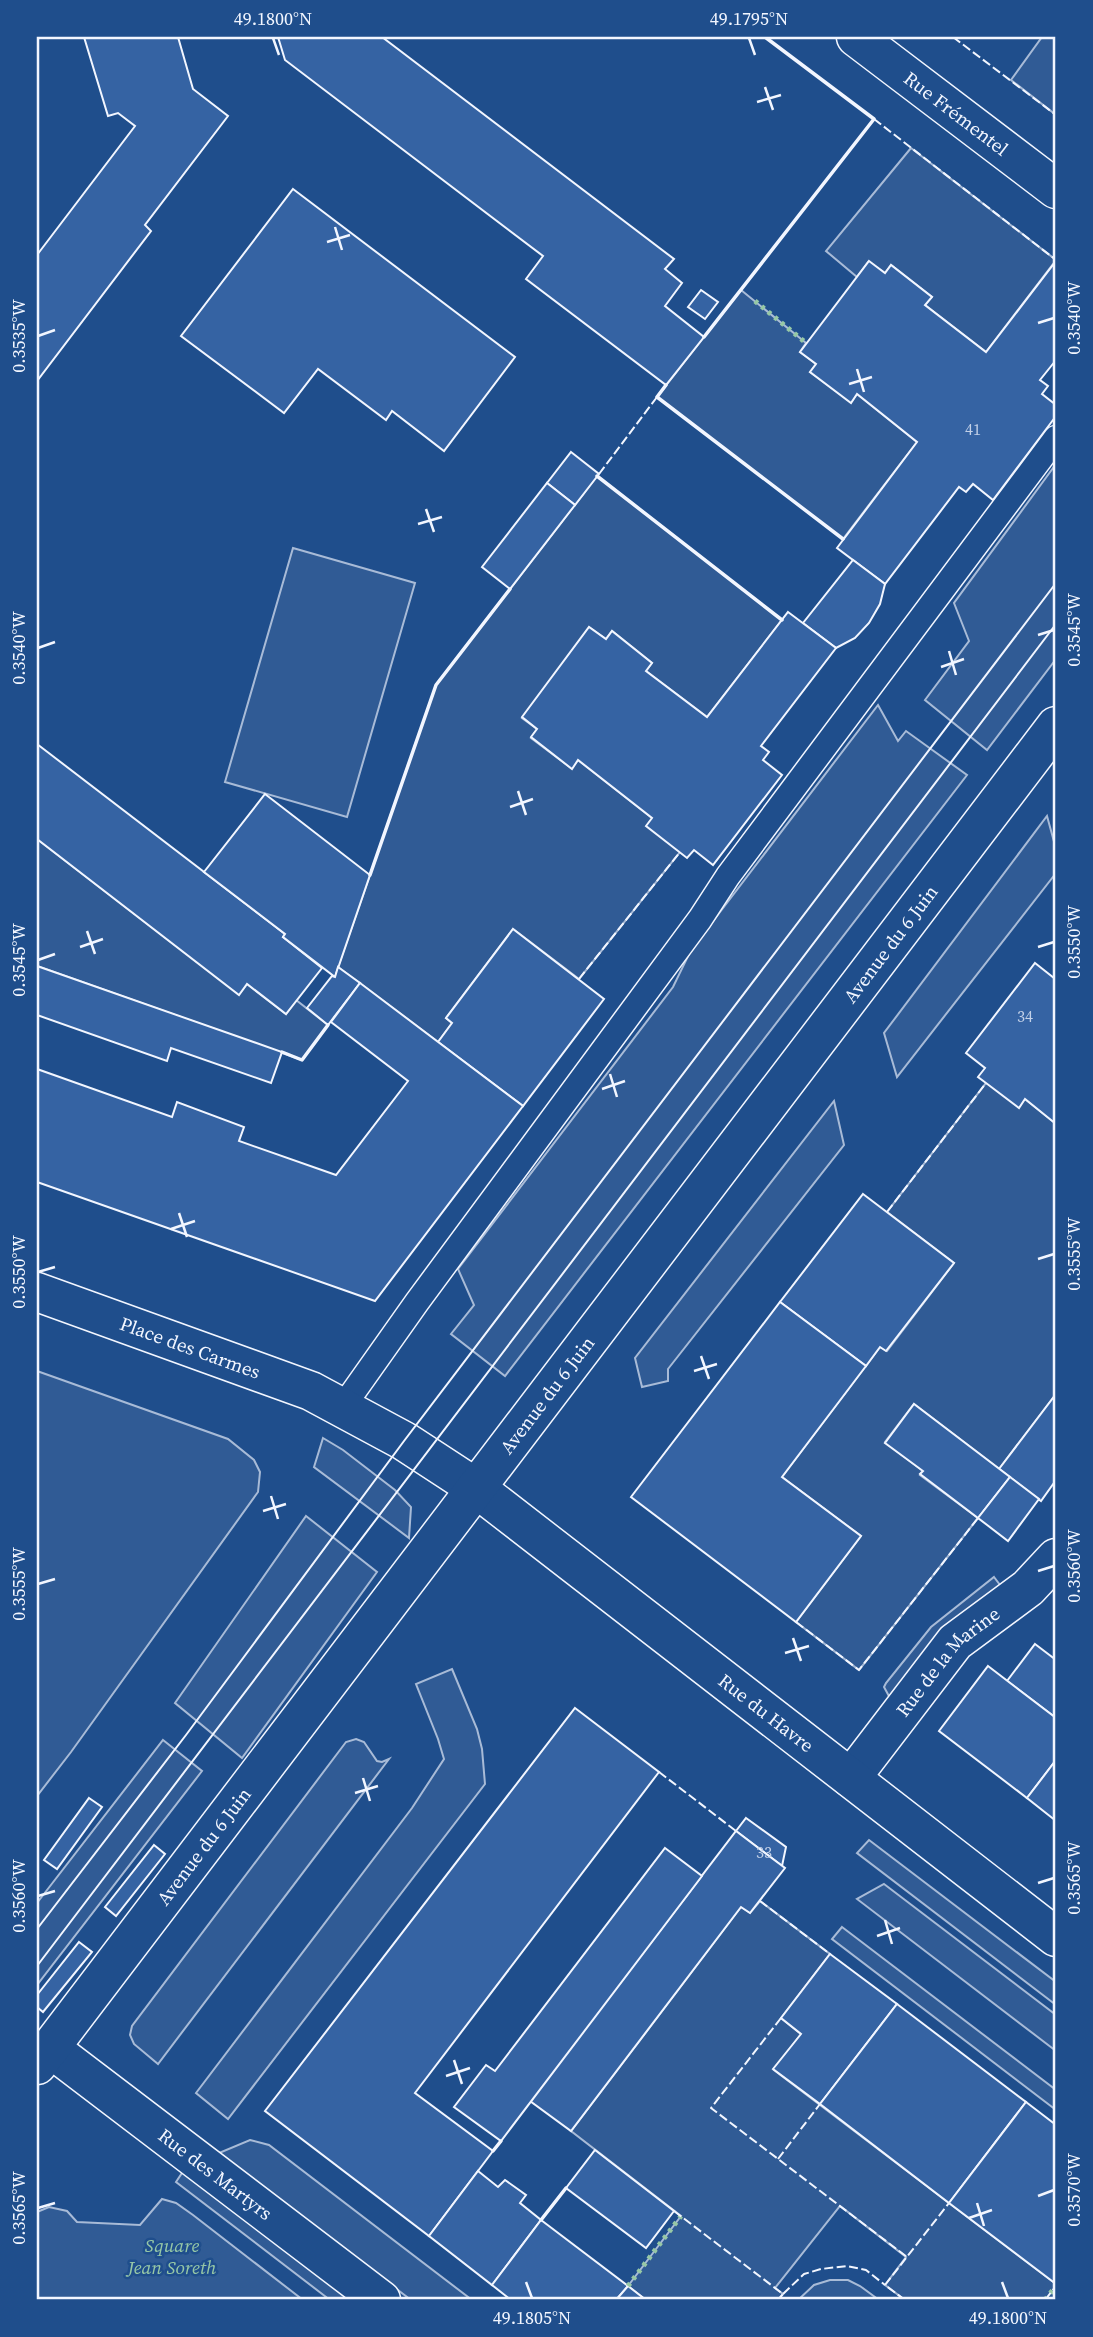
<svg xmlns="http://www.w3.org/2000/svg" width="1093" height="2337" font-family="'Source Serif 4',serif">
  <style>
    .built { fill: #305b95; stroke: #a8bbd7; stroke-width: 2 }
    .building { fill: #3563a3; stroke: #f2f6ff; stroke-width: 2 }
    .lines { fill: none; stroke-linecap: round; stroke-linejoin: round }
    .service-casing { stroke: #f2f6ff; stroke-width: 27 }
    .minor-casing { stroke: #f2f6ff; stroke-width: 41 }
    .tertiary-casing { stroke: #f2f6ff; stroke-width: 41 }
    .service { stroke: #1f4e8c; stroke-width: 24 }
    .minor { stroke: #1f4e8c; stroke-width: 38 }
    .tertiary { stroke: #1f4e8c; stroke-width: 38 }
    .tram { stroke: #f2f6ff; stroke-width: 2 }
    .hedge { stroke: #97c8a6; stroke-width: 5; stroke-dasharray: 3.5 5; stroke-linecap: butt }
    .fence { stroke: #f2f6ff; stroke-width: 2; stroke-dasharray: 9 3.5; stroke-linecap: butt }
    .wall { stroke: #f2f6ff; stroke-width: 3.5 }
    .ticks { fill: none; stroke: #f2f6ff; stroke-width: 2.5 }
    .labels { text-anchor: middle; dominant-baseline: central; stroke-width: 5; stroke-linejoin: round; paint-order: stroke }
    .number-label { font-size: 16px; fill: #c3d1e8 }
    .street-label { font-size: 19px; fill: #f2f6ff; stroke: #1f4e8c }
    .park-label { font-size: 19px; font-style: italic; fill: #97c8a6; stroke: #1f4e8c }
    .neatline { fill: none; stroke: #f2f6ff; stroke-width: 2.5 }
    .ticks-label { font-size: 18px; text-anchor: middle; fill: #f2f6ff }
  </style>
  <rect width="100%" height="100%" fill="#1f4e8c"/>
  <g class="built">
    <polygon points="1042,37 1056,37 1056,115 1011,80"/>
    <polygon points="911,148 1056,260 986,352 925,305 932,297 891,265 885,273 868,262 857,277 826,251"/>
    <polygon points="741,290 806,343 800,352 816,364 810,372 851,402 857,394 917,442 843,539 657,397"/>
    <polygon points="1056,464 1056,659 987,750 925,700 969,641 954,603"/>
    <polygon points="597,476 782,620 707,717 646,671 652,663 612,631 606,639 590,628 522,718 537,729 531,738 571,768 578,760 652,818 680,852 579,979 513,929 446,1018 452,1023 438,1042 338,967 436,685"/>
    <polygon points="293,548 415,583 347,817 225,782"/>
    <polygon points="878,705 898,741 906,731 967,775 505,1376 451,1334 474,1305 458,1269 673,987 691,950"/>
    <polygon points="1047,816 1056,849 1056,873 897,1077 884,1033"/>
    <polygon points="37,839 239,994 247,984 286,1014 296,1000 328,1025 302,1060 37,966"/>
    <polygon points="986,1083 1025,1099 1056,1124 1056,1394 999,1469 914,1404 885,1442 923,1471 920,1475 978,1518 859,1670 796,1622 861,1536 782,1477 880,1347 887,1351 954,1263 887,1212"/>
    <polygon points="834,1101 844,1145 668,1369 668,1381 642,1387 635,1358"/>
    <polygon points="37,1371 228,1439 254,1460 260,1472 258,1492 71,1752 37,1796"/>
    <polygon points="323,1438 343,1450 395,1490 411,1507 409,1538 314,1467"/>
    <polygon points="306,1516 377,1572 242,1758 175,1703"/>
    <polygon points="994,1577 1003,1589 890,1698 884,1687 886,1683 931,1627"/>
    <polygon points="452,1669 477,1729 482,1749 485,1784 228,2119 196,2093 412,1808 444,1759 438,1739 416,1684"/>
    <polygon points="356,1739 364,1742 377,1761 382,1762 389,1759 158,2064 134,2044 130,2035 132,2026 346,1742"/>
    <polygon points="163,1740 202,1771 37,1985 37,1903"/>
    <polygon points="869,1840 1056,1982 1056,2005 857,1853"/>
    <polygon points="884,1884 1056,2015 1056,2051 857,1899"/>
    <polygon points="760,1901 830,1954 781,2018 801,2034 774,2070 1056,2284 1056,2300 905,2300 885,2285 906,2257 840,2206 775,2288 783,2294 778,2300 646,2300 628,2286 681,2216 571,2131 741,1907 750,1913"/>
    <polygon points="842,1927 1056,2090 1056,2110 832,1939"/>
    <polygon points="250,2140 269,2145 472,2300 411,2300 219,2153"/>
    <polygon points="186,2167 359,2300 330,2300 176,2182"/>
    <polygon points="162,2199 176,2203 193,2215 303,2300 37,2300 37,2212 49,2207 67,2211 77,2222 140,2225"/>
    <polygon points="830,2280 848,2280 860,2286 879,2300 798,2300 814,2285"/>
  </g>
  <g class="building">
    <polygon points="84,37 178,37 193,89 228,116 145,225 151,231 37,381 37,255 135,126 118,113 108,116"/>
    <polygon points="278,37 382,37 674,259 665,269 682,283 665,306 704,337 666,385 526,279 543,256 285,60"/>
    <polygon points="293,189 515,357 444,451 392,411 386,420 318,369 284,413 181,336"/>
    <polygon points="869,261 885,273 891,265 932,297 925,305 986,352 1056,261 1056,360 1040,380 1048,386 1042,394 1056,405 1056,416 993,500 973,484 966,492 959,487 885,584 837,548 917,442 857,394 851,403 810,372 816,364 800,352"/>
    <polygon points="701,290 718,302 705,319 688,307"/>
    <polygon points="571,452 599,474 575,505 547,483"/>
    <polygon points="547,483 575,505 510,589 482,567"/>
    <polygon points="853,560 885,584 880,604 869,623 855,638 836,648 803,623"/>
    <polygon points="788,612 836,648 761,746 769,752 763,760 782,775 713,865 694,850 687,858 646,826 652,818 578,760 572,769 531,737 537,729 522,717 589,627 606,639 612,631 652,663 646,671 707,717"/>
    <polygon points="37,744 285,934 283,937 322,968 286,1014 247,984 239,995 37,839"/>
    <polygon points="265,794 370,875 335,977 283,937 285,934 204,872"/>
    <polygon points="513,929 604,999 523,1106 438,1042 452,1023 446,1018"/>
    <polygon points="1035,963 1054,978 1056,975 1056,1124 1025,1099 1019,1108 986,1083 978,1077 985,1068 966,1053"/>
    <polygon points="37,966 282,1052 271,1083 171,1048 167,1061 37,1015"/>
    <polygon points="338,967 360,983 328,1025 307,1008 332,976 335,977"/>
    <polygon points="360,983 523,1106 375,1301 37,1182 37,1069 172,1117 177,1102 244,1127 239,1141 336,1175 408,1081 331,1022"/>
    <polygon points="863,1194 954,1263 886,1351 880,1347 866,1366 780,1302"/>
    <polygon points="780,1302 866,1366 782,1477 861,1536 796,1622 631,1497"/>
    <polygon points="1056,1394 1056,1480 1041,1501 999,1469"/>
    <polygon points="914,1404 1010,1477 978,1518 920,1474 923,1471 885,1443"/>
    <polygon points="1010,1477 1039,1499 1008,1541 978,1518"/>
    <polygon points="1035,1644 1056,1660 1056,1718 1007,1681"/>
    <polygon points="988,1666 1056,1718 1056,1760 1027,1798 939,1731"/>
    <polygon points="575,1708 659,1772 415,2093 493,2151 429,2236 265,2111"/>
    <polygon points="1056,1760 1056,1821 1027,1798"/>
    <polygon points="89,1798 102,1807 57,1869 44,1860"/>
    <polygon points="746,1818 786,1847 782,1866 736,1831"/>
    <polygon points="736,1831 785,1868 750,1913 741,1907 571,2131 530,2101"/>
    <polygon points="154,1845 165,1854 116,1916 105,1907"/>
    <polygon points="665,1848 702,1876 501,2141 454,2107 486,2065 495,2071"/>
    <polygon points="79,1942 92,1952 43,2012 37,2007 37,1995"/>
    <polygon points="830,1954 897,2004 820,2104 773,2069 801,2034 781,2018"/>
    <polygon points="897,2004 1026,2102 949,2203 820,2104"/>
    <polygon points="1026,2102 1056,2125 1056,2284 949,2203"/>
    <polygon points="595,2150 674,2211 646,2248 566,2188"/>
    <polygon points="478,2171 498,2187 505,2180 526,2195 520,2203 541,2220 492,2285 429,2236"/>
    <polygon points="541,2220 628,2286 616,2300 511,2300 492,2285"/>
    <polygon points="628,2286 646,2300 616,2300"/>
  </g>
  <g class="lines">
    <defs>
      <polyline id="service" points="342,1408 417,1302 700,919 728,876 1056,438"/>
      <g id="minor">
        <path id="s1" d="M856,37L1056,189"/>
        <path id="s2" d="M851,1778L955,1642L1028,1588L1056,1558"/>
        <path id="s3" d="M50,2048L381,2300"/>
      </g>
      <g id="tertiary">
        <path id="s4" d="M37,1292L311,1391L404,1441L476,1488L1056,1937"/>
        <path id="s5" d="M37,2065L1056,726"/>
      </g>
    </defs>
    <use href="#service" class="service-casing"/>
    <use href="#minor" class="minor-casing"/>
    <use href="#tertiary" class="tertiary-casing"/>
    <use href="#service" class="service"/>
    <use href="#minor" class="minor"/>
    <use href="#tertiary" class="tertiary"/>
    <g class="tram">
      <polyline points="37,1929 186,1735 404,1441 1056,583"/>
      <polyline points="37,1966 1056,624"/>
    </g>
    <g class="hedge">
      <polyline points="755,301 806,343"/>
      <polyline points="628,2286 681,2216"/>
      <polyline points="1045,2300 1056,2286"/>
    </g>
    <g class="fence">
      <polyline points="953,37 1056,115"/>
      <polyline points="874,119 1056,260"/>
      <polyline points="599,474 657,397"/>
      <polyline points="579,979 680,852"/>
      <polyline points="887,1212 986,1083"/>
      <polyline points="796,1622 859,1670 978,1518"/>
      <polyline points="659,1772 736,1831"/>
      <polyline points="760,1901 830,1954"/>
      <polyline points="781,2018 711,2108 907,2257"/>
      <polyline points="778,2159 820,2104"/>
      <polyline points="674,2211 783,2294 778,2300"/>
      <polyline points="783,2294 804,2274 821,2269 847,2266 866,2270 885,2285"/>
      <polyline points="905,2300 885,2285 949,2203"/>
      <polyline points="1045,2300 1056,2286"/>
    </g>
    <g class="wall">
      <polyline points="704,337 874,119 765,37"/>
      <polyline points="666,385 657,397 843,539"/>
      <polyline points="597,476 782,620"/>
      <polyline points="370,875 436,685 510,589"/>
      <polyline points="282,1052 302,1060 328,1025"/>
      <polyline points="493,2151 501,2141"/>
      <polyline points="541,2220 566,2188"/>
    </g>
  </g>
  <path class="ticks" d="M273,38L279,55M749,38L755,55M765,87L773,110M757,102L781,95M335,227L342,250M327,242L350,235M1038,323L1054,318M38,336L55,330M857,369L864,392M849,384L872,377M426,509L434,532M418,524L442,517M1038,635L1054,630M38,648L55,642M949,651L956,675M941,667L964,659M518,791L526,815M510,807L533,799M87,931L95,954M80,947L103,939M1038,947L1054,942M38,960L55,954M610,1074L617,1097M602,1089L625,1081M179,1213L187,1237M171,1229L195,1221M1038,1259L1054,1254M38,1272L55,1267M701,1356L709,1379M694,1371L717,1364M271,1496L278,1519M263,1511L286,1504M1038,1571L1054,1566M38,1584L55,1579M793,1638L801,1661M785,1653L809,1646M363,1778L370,1801M355,1793L378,1786M1038,1883L1054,1878M38,1896L55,1891M885,1920L892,1944M877,1936L900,1928M454,2060L462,2084M446,2076L470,2068M1038,2196L1054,2190M977,2203L984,2226M38,2208L55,2203M969,2218L992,2210M526,2282L532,2298M1002,2282L1008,2298"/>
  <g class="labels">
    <g class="number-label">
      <text x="973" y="429">41</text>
      <text x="1025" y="1016">34</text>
      <text x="764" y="1852">33</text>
    </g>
    <g class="street-label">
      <text stroke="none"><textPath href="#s1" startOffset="126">Rue Frémentel</textPath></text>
      <text stroke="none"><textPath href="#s5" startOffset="1409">Avenue du 6 Juin</textPath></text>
      <text stroke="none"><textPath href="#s4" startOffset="163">Place des Carmes</textPath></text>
      <text stroke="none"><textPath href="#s5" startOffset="842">Avenue du 6 Juin</textPath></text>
      <text stroke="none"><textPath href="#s2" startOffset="152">Rue de la Marine</textPath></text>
      <text stroke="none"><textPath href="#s4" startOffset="850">Rue du Havre</textPath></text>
      <text stroke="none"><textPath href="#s5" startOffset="275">Avenue du 6 Juin</textPath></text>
      <text stroke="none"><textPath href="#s3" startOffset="208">Rue des Martyrs</textPath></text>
    </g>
    <g class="park-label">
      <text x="172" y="2245">Square<tspan x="172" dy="22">Jean Soreth</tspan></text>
    </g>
  </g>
  <rect width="1093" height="2337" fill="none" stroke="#1f4e8c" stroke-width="77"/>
  <rect x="38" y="38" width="1016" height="2260" class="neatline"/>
  <g class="ticks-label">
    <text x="273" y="25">49.1800°N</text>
    <text x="749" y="25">49.1795°N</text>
    <text transform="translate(1074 318) rotate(-90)" y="6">0.3540°W</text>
    <text transform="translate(19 336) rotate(-90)" y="6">0.3535°W</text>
    <text transform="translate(1074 630) rotate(-90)" y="6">0.3545°W</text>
    <text transform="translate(19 648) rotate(-90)" y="6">0.3540°W</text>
    <text transform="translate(1074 942) rotate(-90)" y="6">0.3550°W</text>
    <text transform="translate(19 960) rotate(-90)" y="6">0.3545°W</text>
    <text transform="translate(1074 1254) rotate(-90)" y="6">0.3555°W</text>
    <text transform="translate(19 1272) rotate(-90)" y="6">0.3550°W</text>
    <text transform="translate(1074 1566) rotate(-90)" y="6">0.3560°W</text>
    <text transform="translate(19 1584) rotate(-90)" y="6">0.3555°W</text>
    <text transform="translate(1074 1878) rotate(-90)" y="6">0.3565°W</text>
    <text transform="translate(19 1896) rotate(-90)" y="6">0.3560°W</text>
    <text transform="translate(1074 2190) rotate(-90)" y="6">0.3570°W</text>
    <text transform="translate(19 2208) rotate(-90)" y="6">0.3565°W</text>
    <text x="532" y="2324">49.1805°N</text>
    <text x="1008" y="2324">49.1800°N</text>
  </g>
</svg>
